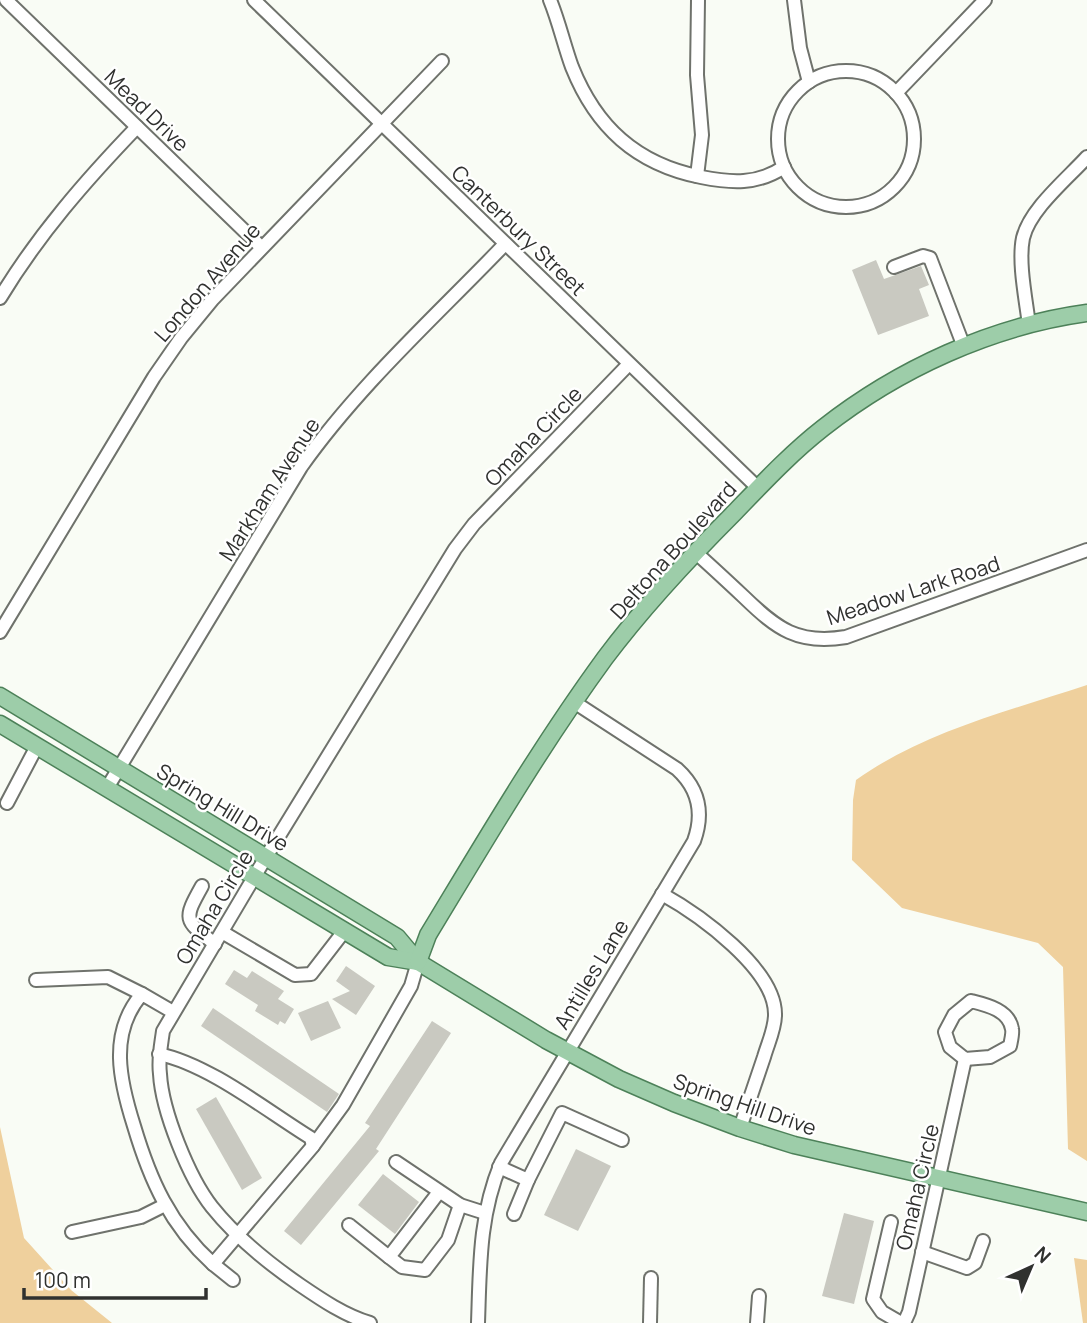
<svg xmlns="http://www.w3.org/2000/svg" width="1087" height="1323" font-family="Manrope,sans-serif">
  <style>
    .green { fill: #efd09d }
    .building { fill: #c9c9c1 }
    .lines { fill: none; stroke-linecap: round; stroke-linejoin: round }
    .minor-casing { stroke: #6f726c; stroke-width: 16 }
    .major-casing { stroke: #4d8159; stroke-width: 19 }
    .minor { stroke: #fff; stroke-width: 12 }
    .major { stroke: #9dcda9; stroke-width: 16 }
    .labels { text-anchor: middle; dominant-baseline: central; stroke-width: 5; stroke-linejoin: round; paint-order: stroke }
    .street-label { font-size: 21px; fill: #30312f; stroke: #fff }
  </style>
  <rect width="100%" height="100%" fill="#f9fcf5"/>
  <g class="green">
    <path d="M1087,685V1161L1068,1149L1063,967L1038,943L902,908L852,860L853,800L856,780C923,732 1009,711 1087,685Z"/>
    <polygon points="0,1127 24,1238 71,1290 112,1323 0,1323"/>
    <polygon points="1074,1258 1087,1260 1087,1323 1083,1323"/>
  </g>
  <g class="building">
    <polygon points="876,260 884,279 921,266 929,285 919,289 929,316 878,335 852,270"/>
    <polygon points="346,966 375,986 356,1015 332,999 350,991 336,981"/>
    <polygon points="234,970 247,978 252,971 284,991 278,999 294,1009 285,1024 280,1021 278,1025 255,1011 258,1005 225,984"/>
    <polygon points="328,1001 341,1028 311,1041 298,1013"/>
    <polygon points="213,1008 339,1094 327,1112 201,1026"/>
    <polygon points="432,1021 451,1033 376,1149 379,1151 301,1245 284,1231 370,1126 365,1123"/>
    <polygon points="216,1097 262,1178 242,1190 196,1109"/>
    <polygon points="576,1149 611,1166 578,1231 544,1215"/>
    <polygon points="383,1174 419,1202 395,1234 358,1205"/>
    <polygon points="844,1213 874,1221 854,1304 822,1296"/>
  </g>
  <g class="lines">
    <defs>
      <g id="minor">
        <polyline points="6,0 261,247"/>
        <polyline points="254,0 758,488"/>
        <path d="M550,0C559,22 564,45 572,67C596,127 636,164 701,177C731,183 757,185 784,167"/>
        <polyline points="794,0 800,48 809,82"/>
        <circle cx="846" cy="139" r="68"/>
        <polyline points="896,93 985,0"/>
        <polyline points="697,176 702,135 697,75 698,0"/>
        <polyline points="894,267 923,256 930,258 964,347"/>
        <path d="M0,298C38,235 86,180 137,127"/>
        <path d="M1029,325C1026,300 1018,262 1023,238C1030,209 1067,179 1087,157"/>
        <path d="M695,552C712,567 728,582 744,597C777,629 798,645 846,637L1087,550"/>
        <polyline points="0,632 154,377 181,338 213,299 442,61"/>
        <path d="M107,788L301,467C359,385 436,316 505,244"/>
        <polyline points="7,803 37,746"/>
        <path d="M202,886C183,920 184,920 215,944"/>
        <path d="M662,894C698,914 776,969 775,1015C775,1029 768,1043 764,1057C756,1080 748,1104 740,1128"/>
        <polyline points="222,932 295,975 311,974 345,930"/>
        <polyline points="36,980 108,977 142,994"/>
        <path d="M971,1001C987,1005 1009,1010 1012,1029C1013,1033 1011,1041 1010,1046L990,1057L965,1059L950,1047L945,1032L954,1015Z"/>
        <path d="M173,1012L142,994C108,1033 120,1082 134,1126C150,1180 170,1225 213,1264L313,1146L343,1105L411,986L418,962"/>
        <path d="M159,1054C210,1065 267,1111 311,1138L313,1146"/>
        <polyline points="396,1162 460,1205 485,1213"/>
        <polyline points="499,1167 528,1180 514,1214"/>
        <polyline points="528,1180 562,1113 622,1140"/>
        <polyline points="439,1192 389,1257 402,1267 425,1270 448,1240 460,1205"/>
        <polyline points="891,1222 873,1299 882,1312 901,1323"/>
        <polyline points="349,1225 389,1257"/>
        <polyline points="72,1232 141,1217 165,1205"/>
        <polyline points="922,1252 967,1268 975,1263 983,1241"/>
        <polyline points="213,1264 233,1280"/>
        <path d="M370,1323C344,1315 322,1300 300,1285C268,1263 236,1237 212,1207C189,1178 162,1111 160,1074C158,1059 161,1046 163,1031L266,857L455,549L474,524L629,364"/>
        <path d="M478,1323C480,1266 479,1216 501,1163L694,841C704,813 699,789 677,769L574,702"/>
        <polyline points="650,1323 651,1278"/>
        <polyline points="757,1323 759,1296"/>
        <polyline points="904,1323 909,1312 965,1059"/>
      </g>
      <g id="major">
        <polyline points="0,696 397,937 418,962 546,1040 619,1079 674,1103 740,1128 794,1145 1087,1212"/>
        <polyline points="0,724 388,957 418,962"/>
        <path d="M418,962L428,935C485,841 540,747 605,658C644,606 689,558 735,512C763,483 791,453 823,428C898,369 992,326 1087,313"/>
      </g>
    </defs>
    <use href="#minor" class="minor-casing"/>
    <use href="#major" class="major-casing"/>
    <use href="#minor" class="minor"/>
    <use href="#major" class="major"/>
  </g>
  <g class="labels">
    <g class="street-label">
      <text transform="translate(147 110) rotate(44)">Mead Drive</text>
      <text transform="translate(519 230) rotate(44)">Canterbury Street</text>
      <text transform="translate(207 282) rotate(-49)">London Avenue</text>
      <text transform="translate(533 436) rotate(-46)">Omaha Circle</text>
      <text transform="translate(269 489) rotate(-57)">Markham Avenue</text>
      <text transform="translate(673 550) rotate(-48)">Deltona Boulevard</text>
      <text transform="translate(913 590) rotate(-18)">Meadow Lark Road</text>
      <text transform="translate(223 807) rotate(31)">Spring Hill Drive</text>
      <text transform="translate(214 907) rotate(-59)">Omaha Circle</text>
      <text transform="translate(591 974) rotate(-59)">Antilles Lane</text>
      <text transform="translate(745 1104) rotate(19)">Spring Hill Drive</text>
      <text transform="translate(917 1187) rotate(-77)">Omaha Circle</text>
    </g>
  </g>
  <g transform="translate(1031 1267) rotate(44)" stroke="#ffffff" stroke-width="5" paint-order="stroke">
  <path d="M0-5L12 26L0 18L-12 26Z" fill="#30312f"/>
  <text y="-10" font-size="19" font-weight="bold" text-anchor="middle" fill="#30312f">N</text>
  </g>
  <path d="M24 1288v10h182v-10" fill="none" stroke="#30312f" stroke-width="3.5"/>
  <text x="35" y="1288" font-size="21" fill="#30312f" stroke="#ffffff" stroke-width="5" paint-order="stroke">100 m</text>
</svg>
